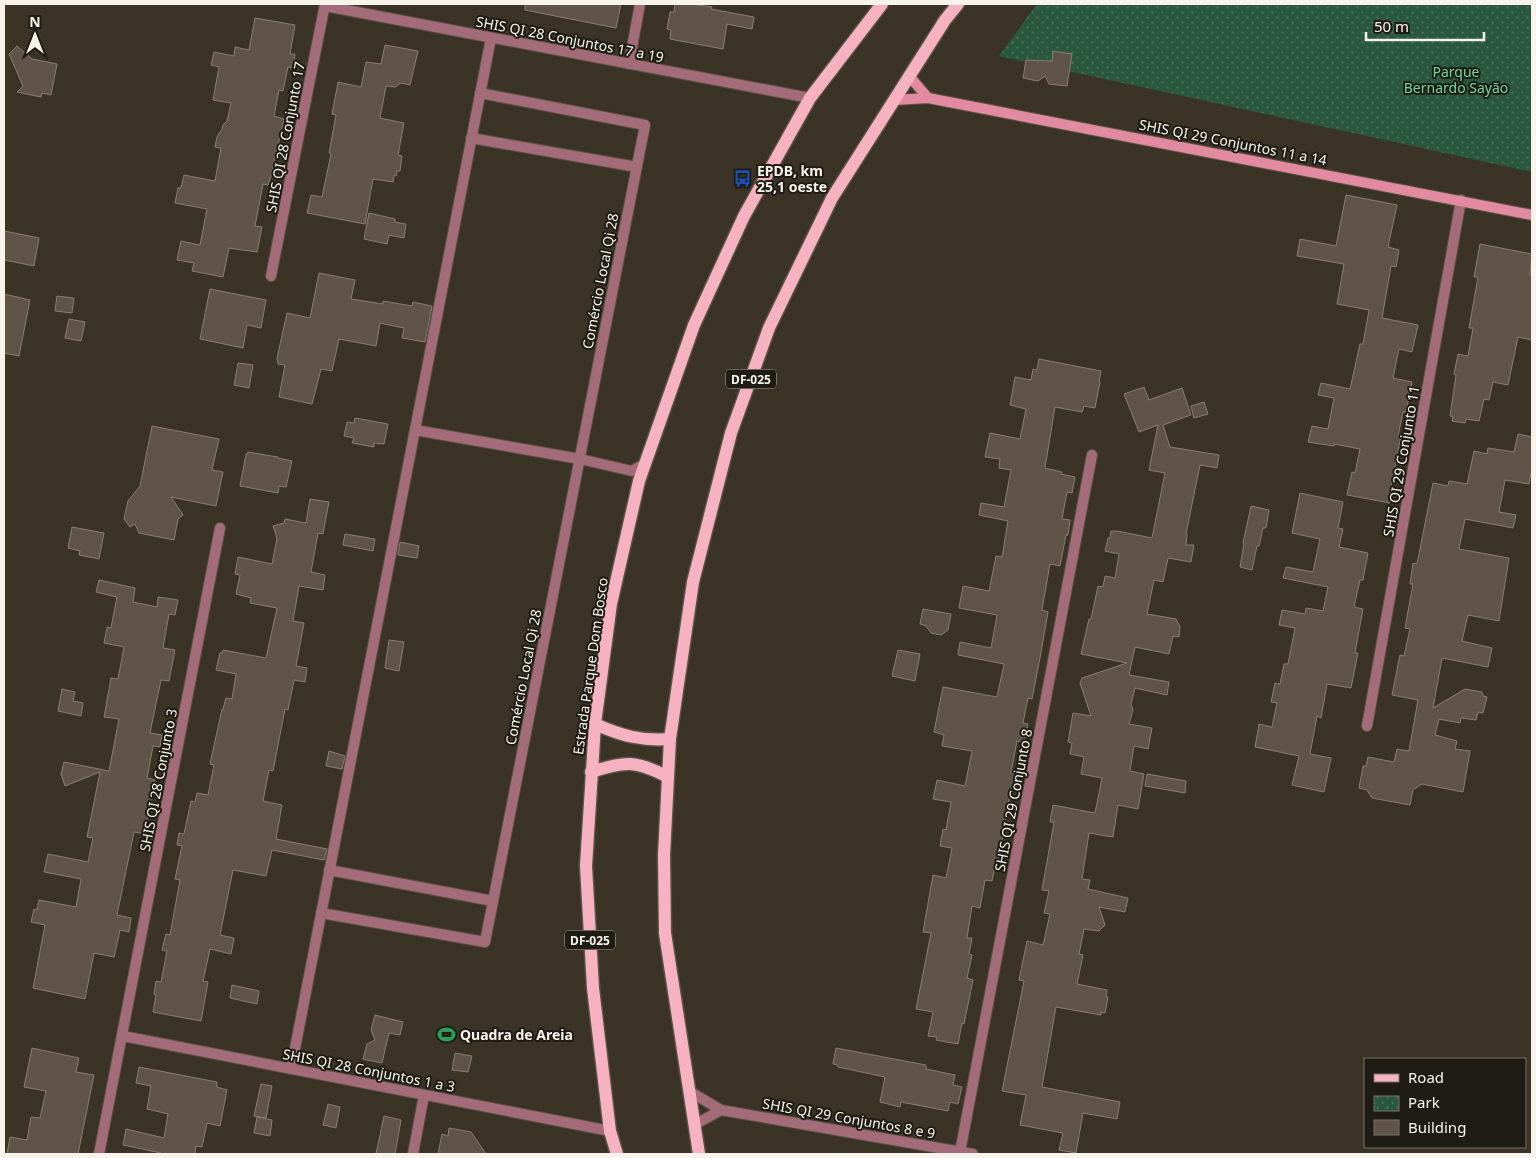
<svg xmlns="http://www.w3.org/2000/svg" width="1536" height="1158" font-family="'Noto Sans',sans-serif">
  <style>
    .park { fill: url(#park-dots) }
    .building { fill: #605448; stroke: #8b7e71 }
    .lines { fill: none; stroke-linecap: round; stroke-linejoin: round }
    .street-casing { stroke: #585246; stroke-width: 12 }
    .secondary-casing { stroke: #585246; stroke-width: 12 }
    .primary-casing { stroke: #585246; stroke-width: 15 }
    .street { stroke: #a46c79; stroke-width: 10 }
    .secondary { stroke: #e28a9f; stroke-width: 10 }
    .primary { stroke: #f7b2c1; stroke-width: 12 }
    .labels { text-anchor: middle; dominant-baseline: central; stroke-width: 4; stroke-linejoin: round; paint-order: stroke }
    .shield { fill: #1f1c15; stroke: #b7b3ab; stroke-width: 1 }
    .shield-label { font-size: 12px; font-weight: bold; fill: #f8f4eb }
    .street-label { font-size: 14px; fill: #f8f4eb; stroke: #1f1c15 }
    .park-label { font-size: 14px; fill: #6ed79c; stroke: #1f1c15 }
    .poi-label { font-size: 14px; font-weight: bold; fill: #f8f4eb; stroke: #1f1c15; text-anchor: start }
  </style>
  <defs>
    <pattern id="park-dots" width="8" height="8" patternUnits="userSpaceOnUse" patternTransform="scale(1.25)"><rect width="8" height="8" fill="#2a583e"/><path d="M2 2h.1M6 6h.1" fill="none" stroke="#4a715a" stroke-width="1.8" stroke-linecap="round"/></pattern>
  </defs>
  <rect width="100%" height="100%" fill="#3a3326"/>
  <polygon class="park" points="1037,4 1532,4 1532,172 999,56"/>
  <g class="building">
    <polygon points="525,4 621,4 616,28 525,10"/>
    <polygon points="675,4 692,4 712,7 711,9 754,17 752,29 727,24 723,49 670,39 671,30 667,29 670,12 674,12"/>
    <polygon points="255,18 295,25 290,54 295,54 293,68 288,67 283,91 279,90 274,116 284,119 271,176 268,185 263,184 255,226 262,227 257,252 229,248 223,277 192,271 194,263 177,260 181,241 200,245 207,209 175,203 178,188 181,188 184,175 215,181 221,148 215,147 217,137 222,129 223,125 227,121 231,103 213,100 219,67 211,65 214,52 234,56 235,47 249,50"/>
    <polygon points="385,45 418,51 410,85 401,83 395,87 386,86 380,118 404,123 398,155 402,156 400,171 397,171 396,176 394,175 393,182 373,179 365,224 307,213 311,195 322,197 331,154 329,153 336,115 332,114 338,82 361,87 366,62 381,64"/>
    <polygon points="17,46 32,59 57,64 51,95 42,93 41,97 17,92 23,86 9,54"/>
    <polygon points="1053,51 1072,54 1067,86 1049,84 1045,76 1038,81 1023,78 1026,60 1052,61"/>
    <polygon points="1346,195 1397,205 1388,247 1399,250 1396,267 1391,266 1382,318 1418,325 1412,352 1399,349 1393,378 1412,382 1406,412 1403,412 1398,436 1401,436 1392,483 1391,489 1392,489 1390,503 1347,495 1352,472 1355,473 1360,449 1334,444 1334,446 1308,442 1312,426 1328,429 1334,398 1318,395 1321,383 1350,389 1360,344 1363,344 1369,310 1337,304 1344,264 1297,256 1300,239 1336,246"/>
    <polygon points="369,213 395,219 395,222 406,224 404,238 389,235 387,244 364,239"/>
    <polygon points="4,231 39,238 34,266 4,260"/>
    <polygon points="1480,244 1532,254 1530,275 1532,275 1532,340 1518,337 1508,385 1493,382 1489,400 1484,399 1479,421 1466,419 1465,423 1452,421 1453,417 1450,416 1456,375 1454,374 1458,354 1468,356 1473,328 1469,328 1478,277 1474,277"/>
    <polygon points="319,273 355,280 351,299 383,304 383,301 412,306 413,302 432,306 425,342 402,338 404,328 380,323 376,346 339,339 332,371 321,369 312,404 279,397 285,365 278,364 277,358 287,313 310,318"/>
    <polygon points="210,289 266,300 261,328 247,325 243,348 200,339"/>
    <polygon points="4,294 30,300 19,356 4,353"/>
    <polygon points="57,296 74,298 72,313 55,311"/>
    <polygon points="69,319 85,322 81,341 65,338"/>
    <polygon points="1039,359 1101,371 1099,382 1100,382 1095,408 1084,406 1082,412 1055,407 1045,468 1062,472 1061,474 1075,477 1072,493 1067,492 1062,519 1070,520 1068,535 1066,535 1060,566 1050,564 1042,610 1048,612 1040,658 1032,699 1028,698 1023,723 1028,724 1024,742 1017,741 1011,773 1017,774 1014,789 1011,789 998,863 996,862 992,881 985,880 980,908 972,906 967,938 972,938 969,954 972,955 967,978 973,980 964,1024 962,1023 958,1044 936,1040 937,1037 928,1036 933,1012 916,1009 931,933 923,932 933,875 946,878 952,848 940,846 943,829 946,830 951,802 933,799 937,780 965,786 972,751 942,746 944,735 934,732 943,687 997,697 1004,664 958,655 960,642 991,648 997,615 959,608 963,586 989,591 996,556 1002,557 1008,521 979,515 981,503 1004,507 1011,470 999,468 1000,459 985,457 990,433 1020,439 1026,409 1010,405 1015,377 1031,380 1033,369 1037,370"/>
    <polygon points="238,363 253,365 249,388 234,385"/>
    <polygon points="1144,387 1149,400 1182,388 1191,415 1163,425 1170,447 1219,455 1217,468 1200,465 1186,534 1187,534 1186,545 1194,545 1191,562 1168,558 1163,582 1154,580 1147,614 1176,619 1180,627 1179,637 1173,636 1169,654 1135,647 1129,675 1169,682 1167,695 1135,688 1131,704 1133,710 1129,724 1152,728 1148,749 1134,746 1130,771 1144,774 1138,809 1118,805 1113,837 1089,833 1082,879 1090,880 1088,889 1128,898 1125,912 1099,907 1105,925 1099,931 1084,929 1079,954 1083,955 1077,984 1107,990 1106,997 1108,997 1105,1013 1101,1012 1101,1015 1056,1007 1042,1087 1120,1102 1117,1119 1083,1113 1076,1153 1059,1150 1063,1133 1020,1125 1026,1095 1002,1091 1024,981 1019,980 1027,941 1043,945 1050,914 1044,913 1049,891 1042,890 1054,822 1050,822 1053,805 1095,813 1102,778 1081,774 1084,757 1070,754 1072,743 1068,742 1073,713 1091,716 1080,683 1082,678 1127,663 1081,654 1089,619 1091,619 1098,586 1103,587 1105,576 1115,578 1119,554 1105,551 1108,538 1110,538 1111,531 1117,531 1152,538 1165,473 1149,470 1158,425 1139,432 1124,394"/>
    <polygon points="1204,402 1208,414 1194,418 1191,406"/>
    <polygon points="355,418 388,424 384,444 374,443 374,447 352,443 354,438 344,436 347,422 354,423"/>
    <polygon points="152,426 219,439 212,470 223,472 216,506 171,497 183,515 178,519 174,540 139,533 135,524 130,527 124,519 128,501 140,486"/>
    <polygon points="1518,434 1532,437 1532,468 1529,484 1505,480 1499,512 1516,515 1513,528 1465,519 1459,549 1509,558 1499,621 1468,615 1462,641 1492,648 1488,667 1442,658 1433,708 1465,689 1482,692 1483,696 1487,697 1483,713 1478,712 1476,720 1461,718 1460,723 1439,719 1435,735 1457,741 1455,749 1470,751 1463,792 1422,784 1413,790 1410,805 1372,798 1367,790 1359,788 1363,766 1366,766 1368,757 1394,762 1397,749 1409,751 1418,700 1392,695 1400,655 1404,656 1410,629 1405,628 1413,584 1410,584 1413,563 1417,564 1433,483 1448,486 1449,481 1467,484 1474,451 1487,454 1488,448 1514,452"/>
    <polygon points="248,452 278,457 278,458 292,461 286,487 279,486 278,493 240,486 246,454 247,454"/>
    <polygon points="1300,493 1343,502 1338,528 1343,529 1339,547 1368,553 1363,580 1360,580 1354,607 1363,609 1355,653 1358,653 1351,688 1327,684 1321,718 1317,716 1310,754 1331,758 1324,792 1292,785 1299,756 1255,747 1259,724 1272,727 1277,703 1271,702 1275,683 1280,684 1284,664 1288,664 1295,628 1279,625 1282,610 1305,614 1306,608 1323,611 1328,587 1283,578 1286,567 1313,572 1320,539 1292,533"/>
    <polygon points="310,499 329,502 323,534 318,533 311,572 325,575 323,590 299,586 293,621 304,623 296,666 307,668 305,682 294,680 288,710 285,709 273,771 269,770 263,801 282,805 276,839 327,849 324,860 272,850 266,876 233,870 220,935 234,938 231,954 210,949 203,981 208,982 201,1021 153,1012 156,995 154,994 156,981 161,982 167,951 162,950 166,934 170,935 180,880 175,879 182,846 177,845 179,833 184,834 191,801 195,802 197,793 208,795 214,765 210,764 222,709 223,709 226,698 232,699 236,674 216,670 220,653 222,653 223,650 266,658 277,608 250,603 251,598 236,594 240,575 235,574 238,557 272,564 277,538 273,526 284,523 285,519 306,523"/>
    <polygon points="1251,506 1269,510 1266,528 1263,528 1259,546 1257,546 1252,570 1240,567 1244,543 1243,543"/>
    <polygon points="72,527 104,533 99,559 79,555 80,551 68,548"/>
    <polygon points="345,534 375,539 373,551 343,545"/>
    <polygon points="400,542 419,546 417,558 398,555"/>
    <polygon points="99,580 135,588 133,602 157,607 158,597 178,600 175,615 169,614 163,648 175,650 169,681 161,680 150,733 162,735 160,747 153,746 147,778 155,780 144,834 134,832 117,915 131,918 129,932 120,930 114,957 94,953 85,999 33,988 45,925 31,922 34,909 37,910 39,900 76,907 81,879 44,872 48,854 88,862 93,838 87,837 100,772 65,786 61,774 64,762 109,771 119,719 104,717 111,678 118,679 124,647 104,643 107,627 111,628 117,597 96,592"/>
    <polygon points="923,609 951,614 948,630 941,635 931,633 926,626 920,624"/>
    <polygon points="389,640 404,642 399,671 385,668"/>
    <polygon points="898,650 920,654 915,681 892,676"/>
    <polygon points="62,689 75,692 73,701 83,703 81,716 58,711"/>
    <polygon points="329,751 345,756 342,769 326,766"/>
    <polygon points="1147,774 1186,781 1185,793 1145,786"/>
    <polygon points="232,985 259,991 257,1004 230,998"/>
    <polygon points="375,1015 403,1022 400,1035 389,1033 382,1063 363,1059 367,1044 375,1040 371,1030"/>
    <polygon points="32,1048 79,1058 76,1072 94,1075 78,1154 7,1154 10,1137 27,1140 31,1117 40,1118 46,1091 24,1087"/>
    <polygon points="836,1048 926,1065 926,1069 955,1075 953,1085 962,1087 958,1104 950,1102 948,1111 901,1102 900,1107 880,1102 885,1077 838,1067 838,1065 833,1064"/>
    <polygon points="455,1053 472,1056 468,1072 452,1070"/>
    <polygon points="139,1067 217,1082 217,1087 227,1090 220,1126 207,1123 202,1147 196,1146 195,1154 160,1154 161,1153 123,1145 126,1129 164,1138 168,1114 147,1109 151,1086 136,1083"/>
    <polygon points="261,1084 272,1086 266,1118 254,1116"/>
    <polygon points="328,1104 340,1107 336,1128 323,1125"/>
    <polygon points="384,1116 401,1120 395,1154 376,1154"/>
    <polygon points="257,1117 272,1120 270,1136 254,1133"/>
    <polygon points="449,1128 471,1132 486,1154 438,1154 442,1134 448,1136"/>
  </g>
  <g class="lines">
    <defs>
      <g id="street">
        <polyline points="325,6 810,98"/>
        <polyline points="629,64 640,4"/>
        <polyline points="471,138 637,167"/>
        <polyline points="271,276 325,4"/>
        <polyline points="415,430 580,459 632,471 644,464"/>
        <polyline points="1367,726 1461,200"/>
        <polyline points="329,870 493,901"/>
        <polyline points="321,913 485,942 645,125 480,93"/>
        <polyline points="123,1036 610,1131"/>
        <polyline points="291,1069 491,38"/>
        <polyline points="689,1091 721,1110 973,1154"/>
        <polyline points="694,1125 721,1110"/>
        <polyline points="960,1152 1092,455"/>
        <polyline points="99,1154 220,528"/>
        <polyline points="413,1154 424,1095"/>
      </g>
      <g id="secondary">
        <polyline points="910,77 928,98"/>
        <polyline points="895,100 928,98 1532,215"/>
      </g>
      <g id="primary">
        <path d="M595,724C622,736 641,741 670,739"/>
        <path d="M591,772C624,761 636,760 668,777"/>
        <polyline points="617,1154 610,1131 593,988 586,866 595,724 611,604 639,481 694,325 744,216 810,98 882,4"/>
        <polyline points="699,1154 665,933 664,855 670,739 693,582 731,433 769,328 832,198 945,20 958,4"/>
      </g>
    </defs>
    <use href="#street" class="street-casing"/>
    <use href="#secondary" class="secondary-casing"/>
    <use href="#primary" class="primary-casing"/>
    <use href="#street" class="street"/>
    <use href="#secondary" class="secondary"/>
    <use href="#primary" class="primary"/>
  </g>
  <defs>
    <symbol id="bus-bare" viewBox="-9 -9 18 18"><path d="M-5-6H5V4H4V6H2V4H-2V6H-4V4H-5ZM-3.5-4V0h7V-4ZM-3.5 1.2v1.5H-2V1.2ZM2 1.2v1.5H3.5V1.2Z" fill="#1a4fb4" stroke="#1f1c15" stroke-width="2.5" paint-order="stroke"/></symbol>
    <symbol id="stadium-bare" viewBox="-9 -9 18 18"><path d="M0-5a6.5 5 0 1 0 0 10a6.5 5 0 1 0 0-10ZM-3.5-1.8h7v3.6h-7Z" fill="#2e9e5b" stroke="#1f1c15" stroke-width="2.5" paint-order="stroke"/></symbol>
  </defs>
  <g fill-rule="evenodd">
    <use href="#bus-bare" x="730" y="166" width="25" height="25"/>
    <use href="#stadium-bare" x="434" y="1022" width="25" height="25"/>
  </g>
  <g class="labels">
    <g class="shield">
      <rect x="726" y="369.5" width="50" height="19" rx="4"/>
      <rect x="565" y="930.5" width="50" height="19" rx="4"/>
    </g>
    <g class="shield-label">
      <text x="751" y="379">DF-025</text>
      <text x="590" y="940">DF-025</text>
    </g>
    <g class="street-label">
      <text transform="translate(570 39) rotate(11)">SHIS QI 28 Conjuntos 17 a 19</text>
      <text transform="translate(285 137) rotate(-79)">SHIS QI 28 Conjunto 17</text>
      <text transform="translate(1233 142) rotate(11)">SHIS QI 29 Conjuntos 11 a 14</text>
      <text transform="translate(600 281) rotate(-79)">Comércio Local Qi 28</text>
      <text transform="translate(1401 461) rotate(-80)">SHIS QI 29 Conjunto 11</text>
      <text transform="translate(590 666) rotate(-82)">Estrada Parque Dom Bosco</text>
      <text transform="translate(523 677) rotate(-79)">Comércio Local Qi 28</text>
      <text transform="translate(158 780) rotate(-79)">SHIS QI 28 Conjunto 3</text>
      <text transform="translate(1013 800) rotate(-79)">SHIS QI 29 Conjunto 8</text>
      <text transform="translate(369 1070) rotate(11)">SHIS QI 28 Conjuntos 1 a 3</text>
      <text transform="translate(849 1118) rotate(10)">SHIS QI 29 Conjuntos 8 e 9</text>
    </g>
    <g class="park-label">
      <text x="1456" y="71">Parque<tspan x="1456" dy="16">Bernardo Sayão</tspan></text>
    </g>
    <g class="poi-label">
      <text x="757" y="170">EPDB, km<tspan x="757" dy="16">25,1 oeste</tspan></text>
      <text x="460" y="1034">Quadra de Areia</text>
    </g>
  </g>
  <rect width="1536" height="1158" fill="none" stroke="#f8f4eb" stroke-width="10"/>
  <rect x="1364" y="1058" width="162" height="90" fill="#1f1c15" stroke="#76726b"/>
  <rect x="1374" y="1074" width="25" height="8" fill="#f7b2c1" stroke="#76726b"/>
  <text x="1408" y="1083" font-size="15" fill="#f8f4eb">Road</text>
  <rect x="1374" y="1096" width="25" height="15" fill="url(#park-dots)" stroke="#76726b"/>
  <text x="1408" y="1108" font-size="15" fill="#f8f4eb">Park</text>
  <rect x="1374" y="1120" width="25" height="15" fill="#605448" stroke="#76726b"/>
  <text x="1408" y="1133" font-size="15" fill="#f8f4eb">Building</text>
  <g transform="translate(35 35)" stroke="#1f1c15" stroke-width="4" paint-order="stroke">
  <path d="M0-4L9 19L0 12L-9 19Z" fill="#f8f4eb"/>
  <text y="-8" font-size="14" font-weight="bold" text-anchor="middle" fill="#f8f4eb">N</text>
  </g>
  <path d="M1366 32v8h118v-8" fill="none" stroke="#f8f4eb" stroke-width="2.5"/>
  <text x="1374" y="32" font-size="15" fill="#f8f4eb" stroke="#1f1c15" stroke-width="4" paint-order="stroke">50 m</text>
</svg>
